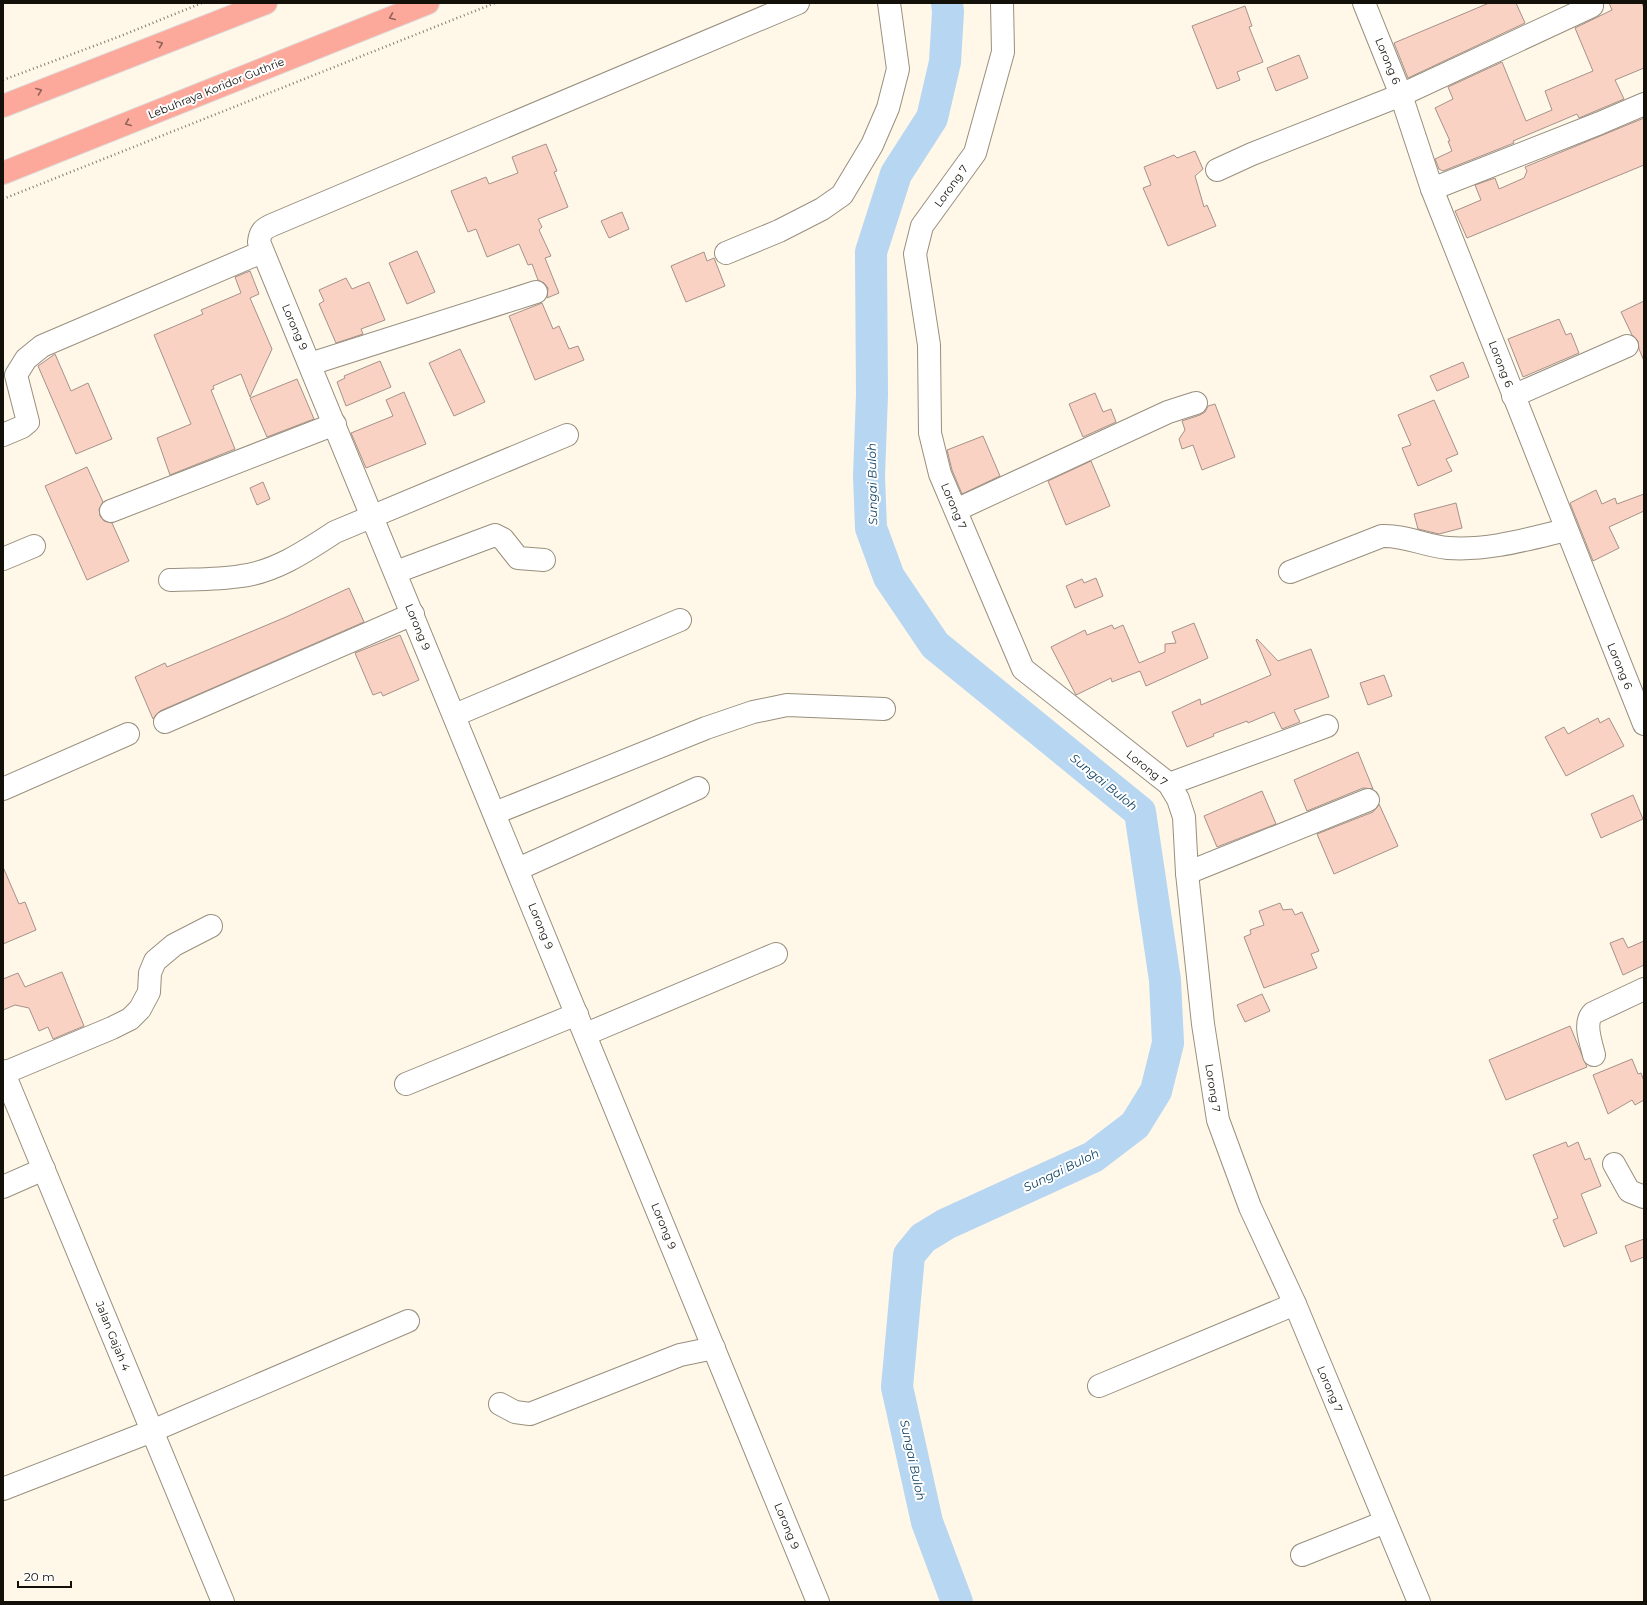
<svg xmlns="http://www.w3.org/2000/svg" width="1647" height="1605" font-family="Montserrat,sans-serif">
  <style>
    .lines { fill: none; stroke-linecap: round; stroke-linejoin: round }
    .river { stroke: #b7d6f1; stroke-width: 32 }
    .building { fill: #fad2c3; stroke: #a6928a }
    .minor-casing { stroke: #988f7e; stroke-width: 24 }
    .highway-casing { stroke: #dedddd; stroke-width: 24 }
    .path { stroke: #827c72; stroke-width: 2.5; stroke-dasharray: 1 3; stroke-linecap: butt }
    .minor { stroke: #fff; stroke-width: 22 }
    .highway { stroke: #fca89a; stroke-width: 22 }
    .oneway { stroke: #936359 }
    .labels { text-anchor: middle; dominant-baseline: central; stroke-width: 4; stroke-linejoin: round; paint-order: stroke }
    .street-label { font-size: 11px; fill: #130f09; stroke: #fff }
    .water-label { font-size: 12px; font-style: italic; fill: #0c4063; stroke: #fff }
  </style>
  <rect width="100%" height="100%" fill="#fff7e8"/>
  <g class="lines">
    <polyline class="river" points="947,3 948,12 945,62 932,118 896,174 871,252 872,395 869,476 871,528 889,577 935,645 1140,812 1165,980 1168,1043 1156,1091 1135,1125 1093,1157 946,1224 923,1238 909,1255 897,1387 927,1522 957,1602"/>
  </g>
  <g class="building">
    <polygon points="1489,3 1516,3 1525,23 1408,78 1394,43"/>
    <polygon points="1609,3 1642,3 1644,9 1644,68 1615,80 1624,99 1579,118 1577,114 1513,141 1514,143 1443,171 1439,169 1435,159 1452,151 1448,141 1450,141 1435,108 1453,99 1448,87 1502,62 1526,121 1552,110 1545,91 1593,71 1575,28 1612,10"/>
    <polygon points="1245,6 1252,26 1249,27 1263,62 1237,72 1240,80 1217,89 1192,26"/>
    <polygon points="1299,55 1308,78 1276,91 1267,68"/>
    <polygon points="1644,118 1644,165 1467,238 1455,211 1481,200 1475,185 1495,178 1499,189 1524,178 1527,171 1525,167"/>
    <polygon points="546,144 557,171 554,172 568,207 538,219 542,227 539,230 551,256 545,258 559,293 547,298 548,288 544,283 538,280 532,264 528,265 519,244 487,257 476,229 468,232 451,191 486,177 489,184 518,173 512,157"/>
    <polygon points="1195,151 1203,169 1195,176 1204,207 1207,205 1216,226 1168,246 1143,188 1151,185 1144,167 1174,155 1177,158"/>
    <polygon points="622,212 629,229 609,238 601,221"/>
    <polygon points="417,251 435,292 407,304 389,263"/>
    <polygon points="704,252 707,261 714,258 725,286 686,302 671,266"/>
    <polygon points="250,271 259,294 250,298 272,349 250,397 241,374 213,386 214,389 211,390 235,449 170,475 157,438 191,424 154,335 203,314 201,310 241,293 235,277"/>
    <polygon points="346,278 352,289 369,282 385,320 361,329 363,334 336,343 319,304 324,301 319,290"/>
    <polygon points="1644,301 1644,361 1639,349 1638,341 1632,335 1621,312"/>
    <polygon points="542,303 553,329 559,326 569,349 578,346 584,360 535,380 509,316"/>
    <polygon points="1559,319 1566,335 1571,333 1579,353 1523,377 1508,339"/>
    <polygon points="460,349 485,402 454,416 429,363"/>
    <polygon points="55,354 71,391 88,383 112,439 76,454 38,366"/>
    <polygon points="380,361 391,387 346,406 337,382 345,378 344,376"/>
    <polygon points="1463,362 1469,377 1437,391 1430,376"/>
    <polygon points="297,379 314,419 267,437 250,398"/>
    <polygon points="404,392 426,444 366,468 351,433 393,416 386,400"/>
    <polygon points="1095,393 1103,412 1111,409 1116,422 1083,437 1069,404"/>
    <polygon points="1434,400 1458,454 1446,459 1452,471 1418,486 1402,448 1411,445 1398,415"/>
    <polygon points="1215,404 1235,457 1202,470 1193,445 1182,449 1179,439 1185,430 1182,421 1200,415 1205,412 1208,406"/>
    <polygon points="983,436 1000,476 962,494 952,470 947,450"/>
    <polygon points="1091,461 1110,506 1066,525 1048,481"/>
    <polygon points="87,467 103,502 99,509 100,516 104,521 112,523 129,561 87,580 45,486"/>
    <polygon points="263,482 270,499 257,505 250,488"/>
    <polygon points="1596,490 1602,504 1615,498 1617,504 1644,494 1644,511 1609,527 1619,548 1593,561 1570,503"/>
    <polygon points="1456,503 1462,528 1439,534 1418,529 1414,514"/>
    <polygon points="1096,578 1103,596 1075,608 1066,586 1082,579 1084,583"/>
    <polygon points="349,588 364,622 160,711 153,719 135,677 165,663 167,667 286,617"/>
    <polygon points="1194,623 1208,658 1146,686 1140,671 1112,682 1111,678 1076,695 1051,647 1085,630 1087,635 1112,625 1114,629 1123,625 1139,663 1165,652 1165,644 1176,643 1172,632"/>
    <polygon points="400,635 419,680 383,696 381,692 373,695 355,653"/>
    <polygon points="1257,639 1278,661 1311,649 1329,697 1294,710 1300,722 1282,729 1274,712 1248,723 1247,721 1213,734 1214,736 1187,747 1172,712 1200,699 1201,705 1271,675 1256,640"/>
    <polygon points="1384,675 1392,696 1368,705 1360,683"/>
    <polygon points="1598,718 1600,723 1609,718 1624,746 1566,776 1545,737 1564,727 1568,734"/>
    <polygon points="1358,752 1373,789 1363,788 1307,811 1294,780"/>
    <polygon points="1262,791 1276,824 1217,847 1204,816"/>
    <polygon points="1633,795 1643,819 1601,838 1591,814"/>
    <polygon points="1379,804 1398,846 1334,874 1317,834 1373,812"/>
    <polygon points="3,867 19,904 25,902 36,930 3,944"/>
    <polygon points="1280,903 1283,910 1292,909 1295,915 1302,912 1319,951 1311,954 1317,968 1264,988 1244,937 1251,934 1250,930 1264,925 1259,911"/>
    <polygon points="1623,938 1628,948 1644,941 1644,965 1623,975 1610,943"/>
    <polygon points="62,972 84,1026 53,1039 48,1027 39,1031 29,1008 15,1005 3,1010 3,979 18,973 25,987"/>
    <polygon points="1262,994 1270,1011 1245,1022 1237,1005"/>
    <polygon points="1570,1026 1587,1067 1506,1100 1489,1060"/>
    <polygon points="1632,1059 1638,1074 1641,1073 1644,1081 1644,1100 1635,1105 1632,1100 1608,1114 1593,1075"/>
    <polygon points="1566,1142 1568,1147 1578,1142 1585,1160 1590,1158 1601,1186 1581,1194 1597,1233 1564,1247 1553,1220 1558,1218 1533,1155"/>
    <polygon points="1644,1239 1644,1257 1631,1262 1625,1246"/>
  </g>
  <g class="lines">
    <defs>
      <g id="minor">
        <path d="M798,3L272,225C263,229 260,232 259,242L818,1602"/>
        <polyline points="1002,3 1003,52 975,153 922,226 915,254 929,345 930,433 940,474 1023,669 1169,784 1178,799 1184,817 1187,873 1203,1024 1218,1120 1250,1207 1295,1304 1419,1602"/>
        <polyline points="1364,3 1401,95 1432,189 1644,724"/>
        <polyline points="1217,170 1252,154 1401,95 1592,6"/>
        <polyline points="1432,189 1600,123 1644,104"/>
        <polyline points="726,253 779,231 822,209 842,195 872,145 888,108 898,69 889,3"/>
        <polyline points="310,364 536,292"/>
        <polyline points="1513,396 1627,346"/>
        <polyline points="3,435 22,427 28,422 16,375 26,359 42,346 262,252"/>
        <polyline points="956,510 1168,412 1196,403"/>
        <polyline points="111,511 335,424"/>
        <polyline points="3,559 34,546"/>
        <polyline points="396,572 495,535 503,539 518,558 544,560"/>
        <path d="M1290,572L1382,536C1405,535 1425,546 1448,548C1488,551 1528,539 1566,530"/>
        <path d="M170,580C193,579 217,580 241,576C275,572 306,551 335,532L567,435"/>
        <polyline points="455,715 680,620"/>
        <polyline points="165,722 413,614"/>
        <polyline points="1169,784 1327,726"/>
        <polyline points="3,789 128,734"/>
        <polyline points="495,813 706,728 753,712 787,705 884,709"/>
        <polyline points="518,869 698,788"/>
        <polyline points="1187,873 1368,800"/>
        <polyline points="586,1034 776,954"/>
        <path d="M1594,1055C1591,1042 1583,1023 1593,1013L1644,989"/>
        <polyline points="3,1071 223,1602"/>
        <polyline points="4,1073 112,1028 130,1019 140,1009 149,992 150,973 155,961 174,945 211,926"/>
        <polyline points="406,1084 577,1014"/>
        <polyline points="1614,1164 1629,1191 1644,1197"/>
        <polyline points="3,1187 44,1169"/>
        <polyline points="1099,1386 1295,1304"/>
        <polyline points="500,1404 515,1412 530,1414 680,1355 714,1348"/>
        <polyline points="3,1489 152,1431 408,1321"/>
        <polyline points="1302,1555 1385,1522"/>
      </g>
      <g id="highway">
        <polyline points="3,106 266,3"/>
        <polyline points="3,173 428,3"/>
      </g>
    </defs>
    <use href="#minor" class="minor-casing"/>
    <use href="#highway" class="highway-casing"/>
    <g class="path">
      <polyline points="3,80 118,37 202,3"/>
      <polyline points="3,199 495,3"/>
    </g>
    <use href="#minor" class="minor"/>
    <use href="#highway" class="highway"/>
  </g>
  <defs><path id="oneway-chevron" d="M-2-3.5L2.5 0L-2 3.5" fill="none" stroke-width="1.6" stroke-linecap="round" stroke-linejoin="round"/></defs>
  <g class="oneway">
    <use href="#oneway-chevron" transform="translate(392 17) rotate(158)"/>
    <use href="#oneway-chevron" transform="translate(160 44) rotate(-21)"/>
    <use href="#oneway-chevron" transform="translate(39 91) rotate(-21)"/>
    <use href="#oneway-chevron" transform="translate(128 123) rotate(158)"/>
  </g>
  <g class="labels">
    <g class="street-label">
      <text transform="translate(1388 61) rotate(68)">Lorong 6</text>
      <text transform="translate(216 88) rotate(-22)">Lebuhraya Koridor Guthrie</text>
      <text transform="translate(951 186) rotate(-54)">Lorong 7</text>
      <text transform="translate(295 327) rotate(67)">Lorong 9</text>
      <text transform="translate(1501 364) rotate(69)">Lorong 6</text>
      <text transform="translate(954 506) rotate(67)">Lorong 7</text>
      <text transform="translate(418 627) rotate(68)">Lorong 9</text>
      <text transform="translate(1620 666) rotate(68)">Lorong 6</text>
      <text transform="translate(1147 768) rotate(39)">Lorong 7</text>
      <text transform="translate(541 926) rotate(68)">Lorong 9</text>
      <text transform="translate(1213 1088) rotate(81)">Lorong 7</text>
      <text transform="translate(664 1226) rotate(68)">Lorong 9</text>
      <text transform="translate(113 1336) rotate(68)">Jalan Gajah 4</text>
      <text transform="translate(1330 1389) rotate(67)">Lorong 7</text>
      <text transform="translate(787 1526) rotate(68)">Lorong 9</text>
    </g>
    <g class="water-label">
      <text transform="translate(872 484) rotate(-91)">Sungai Buloh</text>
      <text transform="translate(1104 782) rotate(39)">Sungai Buloh</text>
      <text transform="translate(1061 1170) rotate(-26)">Sungai Buloh</text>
      <text transform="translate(913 1460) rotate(78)">Sungai Buloh</text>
    </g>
  </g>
  <rect width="1647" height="1605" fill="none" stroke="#130f09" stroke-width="8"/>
  <path d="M18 1581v6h53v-6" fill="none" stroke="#130f09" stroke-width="2"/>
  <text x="24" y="1581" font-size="12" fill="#130f09" stroke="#ffffff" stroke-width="3" paint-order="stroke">20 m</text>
</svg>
